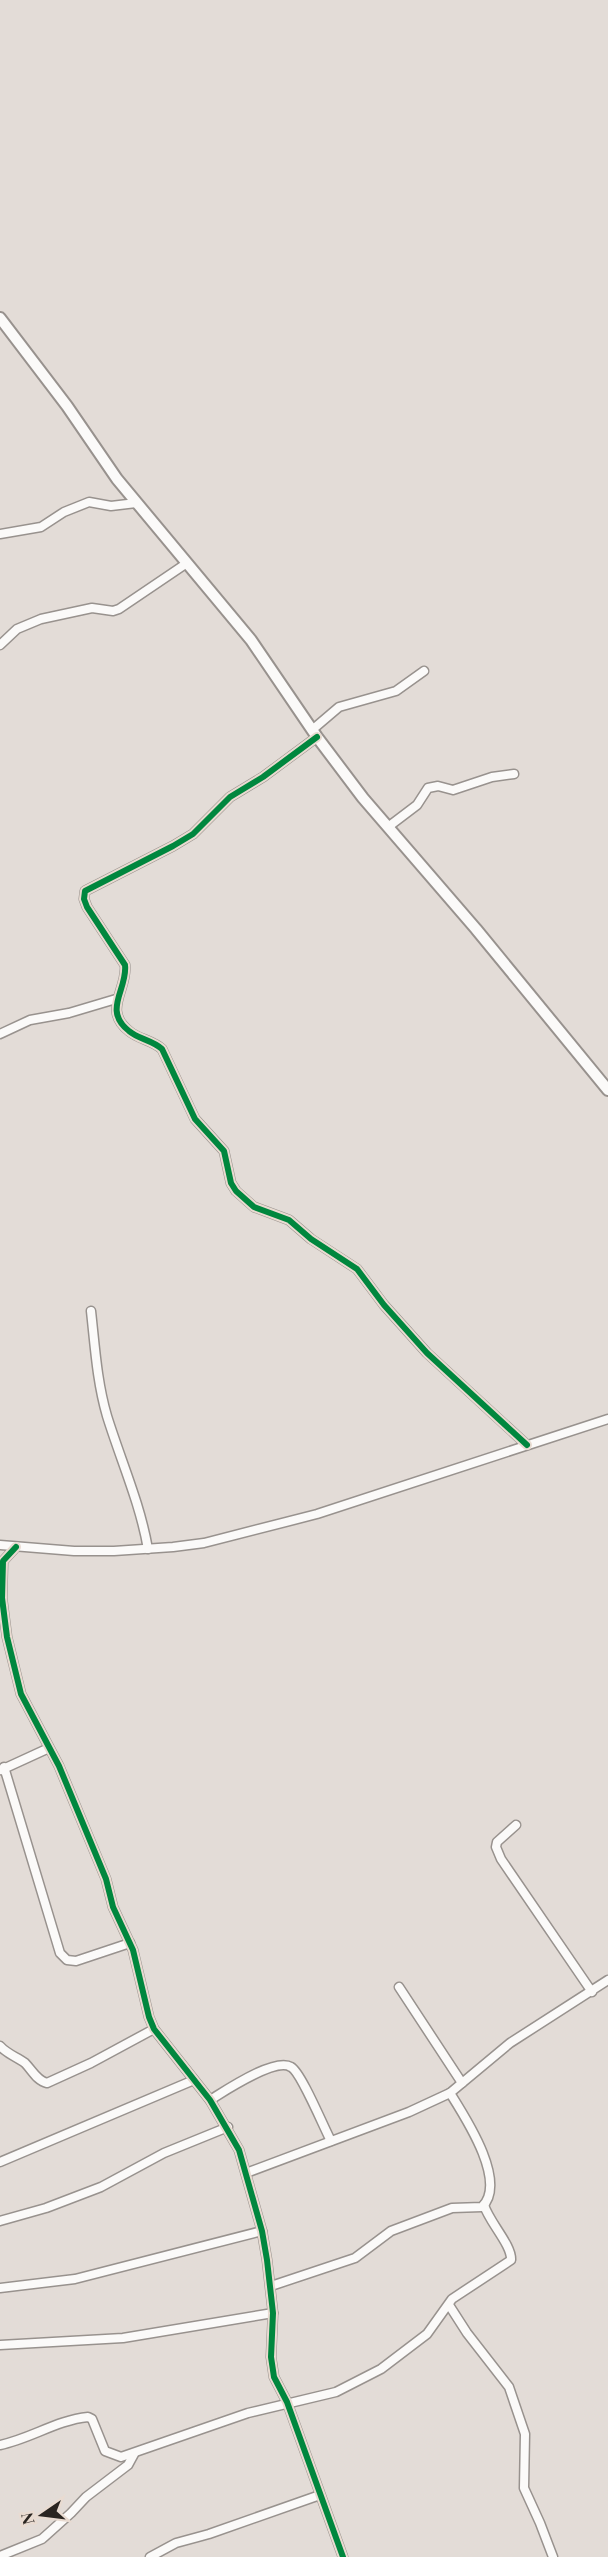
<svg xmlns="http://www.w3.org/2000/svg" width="608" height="2557" font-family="'Playfair Display',serif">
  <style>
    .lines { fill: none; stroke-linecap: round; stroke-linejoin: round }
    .minor-casing { stroke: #98928e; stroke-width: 11 }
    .tertiary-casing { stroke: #98928e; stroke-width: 14 }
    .minor { stroke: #fbfaf9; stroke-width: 8 }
    .tertiary { stroke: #fbfaf9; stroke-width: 10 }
    .cycleway-casing { stroke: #e9dbd1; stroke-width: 10 }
    .cycleway { stroke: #00873e; stroke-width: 6 }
  </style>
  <rect width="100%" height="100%" fill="#e3dcd7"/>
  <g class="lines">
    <defs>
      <g id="minor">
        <polyline points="0,534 41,527 64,512 89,502 111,506 136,503"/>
        <polyline points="0,645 17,629 41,619 92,608 113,611 119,609 187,563"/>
        <polyline points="312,730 339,707 396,691 424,671"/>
        <path d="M317,737L263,777L230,797L193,834L173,846L85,891L84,899L87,907L125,965C128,989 102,1010 129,1031C138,1039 152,1040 162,1049L195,1119L224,1151L231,1183L236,1191L254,1207L289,1220L311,1239L357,1269L384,1305L427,1353L527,1445"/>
        <polyline points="388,827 417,805 428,788 438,786 453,790 492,777 514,774"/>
        <polyline points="0,1034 30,1020 69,1013 116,999"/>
        <path d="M91,1311C95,1347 97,1382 107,1416C121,1461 140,1503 148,1549"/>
        <polyline points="0,1545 74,1551 114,1551 173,1547 204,1543 317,1514 608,1419"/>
        <polyline points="16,1547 3,1561 2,1598 7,1637 21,1694 59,1766 106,1879 113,1907 133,1950 149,2017 154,2029 210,2100 239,2150 262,2231 267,2260 273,2313 271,2357 274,2377 287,2402 343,2557"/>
        <polyline points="4,1767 60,1953 67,1960 76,1961 130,1943"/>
        <polyline points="1,1770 49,1748"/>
        <polyline points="516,1825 497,1842 496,1847 501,1859 592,1992"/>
        <polyline points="399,1987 462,2083"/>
        <path d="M0,2046C7,2054 17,2057 25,2063C32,2070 37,2081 47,2083L91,2063L154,2029"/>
        <polyline points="450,2093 510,2043 608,1980"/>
        <path d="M210,2100C225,2091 275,2057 291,2067C301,2072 324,2128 331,2141"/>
        <polyline points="0,2162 194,2080"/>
        <path d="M246,2173L409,2112L450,2093C465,2117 508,2182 482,2207L452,2208L391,2231L355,2258L271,2286"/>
        <polyline points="0,2221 46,2208 101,2187 164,2153 228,2127"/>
        <polyline points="0,2288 75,2279 262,2231"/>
        <polyline points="449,2305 467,2333 509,2387 525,2434 524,2488 540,2523 553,2557"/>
        <polyline points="0,2345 123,2338 273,2313"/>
        <path d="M0,2445C30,2439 57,2420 88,2417L92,2419L105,2451L121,2457L248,2413L336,2392L381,2369L427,2334L452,2299L511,2260C512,2245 489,2222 484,2205"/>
        <polyline points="0,2556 42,2539 71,2513 86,2497 128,2465 134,2454"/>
        <polyline points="150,2557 176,2543 209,2534 320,2495"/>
      </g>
      <polyline id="tertiary" points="0,318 67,406 117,479 251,640 317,737 363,798 476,929 608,1090"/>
    </defs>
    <use href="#minor" class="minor-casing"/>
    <use href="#tertiary" class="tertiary-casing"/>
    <use href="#minor" class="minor"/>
    <use href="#tertiary" class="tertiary"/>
    <defs>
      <g id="cycleway">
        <path d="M317,737L263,777L230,797L193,834L173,846L85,891L84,899L87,907L125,965C128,989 102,1010 129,1031C138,1039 152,1040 162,1049L195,1119L224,1151L231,1183L236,1191L254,1207L289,1220L311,1239L357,1269L384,1305L427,1353L527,1445"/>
        <polyline points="16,1547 3,1561 2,1598 7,1637 21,1694 59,1766 106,1879 113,1907 133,1950 149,2017 154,2029 210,2100 239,2150 262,2231 267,2260 273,2313 271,2357 274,2377 287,2402 343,2557"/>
      </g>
    </defs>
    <use href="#cycleway" class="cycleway-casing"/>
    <use href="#cycleway" class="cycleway"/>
  </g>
  <g transform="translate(42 2515) rotate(256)" stroke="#e9dbd1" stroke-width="4.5" paint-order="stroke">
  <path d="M0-4.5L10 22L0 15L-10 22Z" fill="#2a2521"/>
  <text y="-9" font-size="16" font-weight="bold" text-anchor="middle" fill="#2a2521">N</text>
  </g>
</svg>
